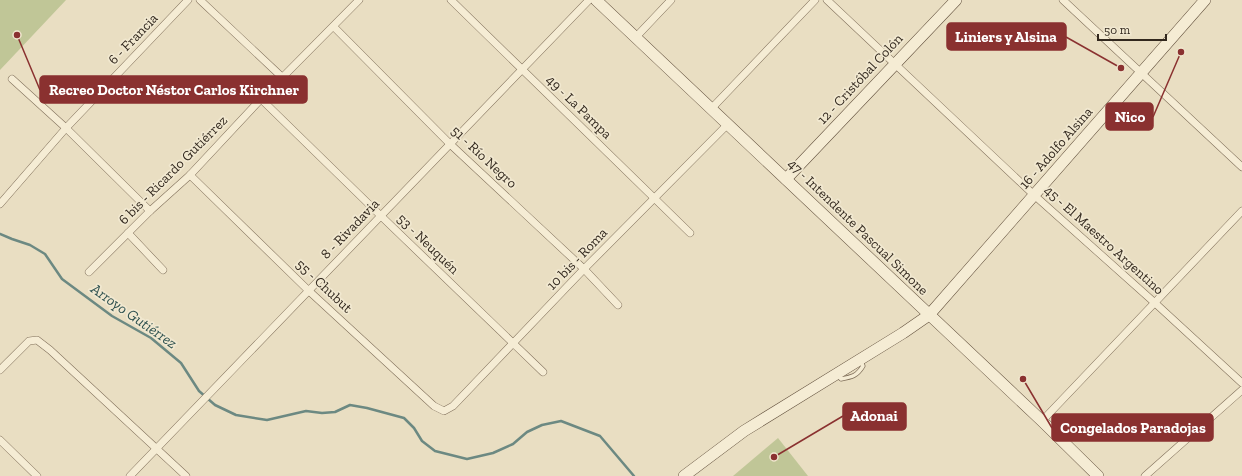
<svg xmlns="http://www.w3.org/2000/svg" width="1242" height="476" font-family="'Zilla Slab',serif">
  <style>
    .green { fill: #c0c697 }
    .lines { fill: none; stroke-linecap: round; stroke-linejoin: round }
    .stream { stroke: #6c8982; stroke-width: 2.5 }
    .lane-casing { stroke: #81705b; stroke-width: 5 }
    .street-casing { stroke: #81705b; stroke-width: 8 }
    .secondary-casing { stroke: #63513e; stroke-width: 12 }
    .lane { stroke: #f5ecd4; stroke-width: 3.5 }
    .street { stroke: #f5ecd4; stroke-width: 7 }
    .secondary { stroke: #f5ecd4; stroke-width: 11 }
    .labels { text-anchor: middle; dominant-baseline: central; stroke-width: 3.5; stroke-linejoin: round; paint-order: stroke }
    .street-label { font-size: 14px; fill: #32281e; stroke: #f1e8d0 }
    .water-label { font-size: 15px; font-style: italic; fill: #2e514f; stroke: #f1e8d0 }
    .leader { fill: none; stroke: #8a3130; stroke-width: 1.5 }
    .callout-dot { fill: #8a3130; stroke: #f1e8d0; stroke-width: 1.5 }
    .callout { fill: #8a3130; stroke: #8a3130; stroke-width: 1.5 }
    .callout-label { font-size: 15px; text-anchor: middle; font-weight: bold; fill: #fff }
  </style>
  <rect width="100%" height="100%" fill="#e9dec2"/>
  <g class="green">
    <polygon points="0,0 66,0 0,70"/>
    <polygon points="778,438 808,476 733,476"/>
  </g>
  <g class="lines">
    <polyline class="stream" points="0,234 12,239 30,245 45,254 62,279 112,316 151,338 181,363 199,391 215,405 236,415 267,420 306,411 322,413 335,412 350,405 367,408 404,418 414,428 422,441 435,451 467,459 493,453 513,444 527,432 542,425 561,421 600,436 634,476"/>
    <defs>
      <path id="lane" d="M837,375L841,379C852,377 857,376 863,366L861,361"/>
      <g id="street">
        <polyline points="200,0 283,78"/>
        <polyline points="451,0 690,233"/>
        <polyline points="827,0 1034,195 1155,303 1242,383"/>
        <polyline points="1063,0 1242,167"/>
        <polyline points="334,27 450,144 584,269 618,305"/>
        <polyline points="636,37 671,0"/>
        <polyline points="12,79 66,128 150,211"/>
        <polyline points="261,99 381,216 543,372"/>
        <polyline points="711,109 815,0"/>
        <polyline points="190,175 309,291 434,406 444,411 453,406 584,269 728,124"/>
        <polyline points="0,204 66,128 188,0"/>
        <polyline points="128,233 163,270"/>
        <polyline points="89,272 150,211 190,175 261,99 359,0"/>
        <polyline points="0,370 29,341 37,340 50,350 186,476"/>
        <polyline points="1042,421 1242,211"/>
        <polyline points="0,440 37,476"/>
        <polyline points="130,476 589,0"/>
        <polyline points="1145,476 1242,390"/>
      </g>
      <g id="secondary">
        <polyline points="596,0 1042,421 1098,476"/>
        <polyline points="786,179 956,0"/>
        <polyline points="684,476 744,431 903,333 929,315 1205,0"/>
      </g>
    </defs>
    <use href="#lane" class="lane-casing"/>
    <use href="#street" class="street-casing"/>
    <use href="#secondary" class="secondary-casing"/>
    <use href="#lane" class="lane"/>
    <use href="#street" class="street"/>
    <use href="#secondary" class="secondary"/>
  </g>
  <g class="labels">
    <g class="street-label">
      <text transform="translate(133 39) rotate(-46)">6 - Francia</text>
      <text transform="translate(860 79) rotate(-47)">12 - Cristóbal Colón</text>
      <text transform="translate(579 107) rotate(44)">49 - La Pampa</text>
      <text transform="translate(1056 148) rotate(-49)">16 - Adolfo Alsina</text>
      <text transform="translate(484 157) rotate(43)">51 - Río Negro</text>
      <text transform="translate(173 170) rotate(-45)">6 bis - Ricardo Gutiérrez</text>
      <text transform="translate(858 227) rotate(44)">47 - Intendente Pascual Simone</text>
      <text transform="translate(350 229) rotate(-46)">8 - Rivadavia</text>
      <text transform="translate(1104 240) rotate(42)">45 - El Maestro Argentino</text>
      <text transform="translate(428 244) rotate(44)">53 - Neuquén</text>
      <text transform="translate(577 259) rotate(-46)">10 bis - Roma</text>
      <text transform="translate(324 286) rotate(43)">55 - Chubut</text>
    </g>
    <g class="water-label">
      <text transform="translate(134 316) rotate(35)">Arroyo Gutiérrez</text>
    </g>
  </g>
  <path class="leader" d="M1121 68L1066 37M17 35L40 90M1181 52L1153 117M774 457L843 416M1023 379L1052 428"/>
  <g class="callout-dot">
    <circle cx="1121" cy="68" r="4"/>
    <circle cx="17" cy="35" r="4"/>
    <circle cx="1181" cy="52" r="4"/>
    <circle cx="774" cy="457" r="4"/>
    <circle cx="1023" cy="379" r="4"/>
  </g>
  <g class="callout">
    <rect x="947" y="23" width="119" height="27" rx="4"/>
    <rect x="40" y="76" width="267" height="27" rx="4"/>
    <rect x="1106" y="103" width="47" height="27" rx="4"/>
    <rect x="843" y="403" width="63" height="27" rx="4"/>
    <rect x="1052" y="414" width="161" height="27" rx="4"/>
  </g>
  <g class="callout-label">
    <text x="1006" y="42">Liniers y Alsina</text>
    <text x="174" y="95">Recreo Doctor Néstor Carlos Kirchner</text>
    <text x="1130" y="122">Nico</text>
    <text x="874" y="421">Adonai</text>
    <text x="1133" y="433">Congelados Paradojas</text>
  </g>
  <path d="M1098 34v6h68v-6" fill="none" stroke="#32281e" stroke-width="2"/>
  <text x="1104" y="34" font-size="12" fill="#32281e" stroke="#f1e8d0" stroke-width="3" paint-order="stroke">50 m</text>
</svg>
